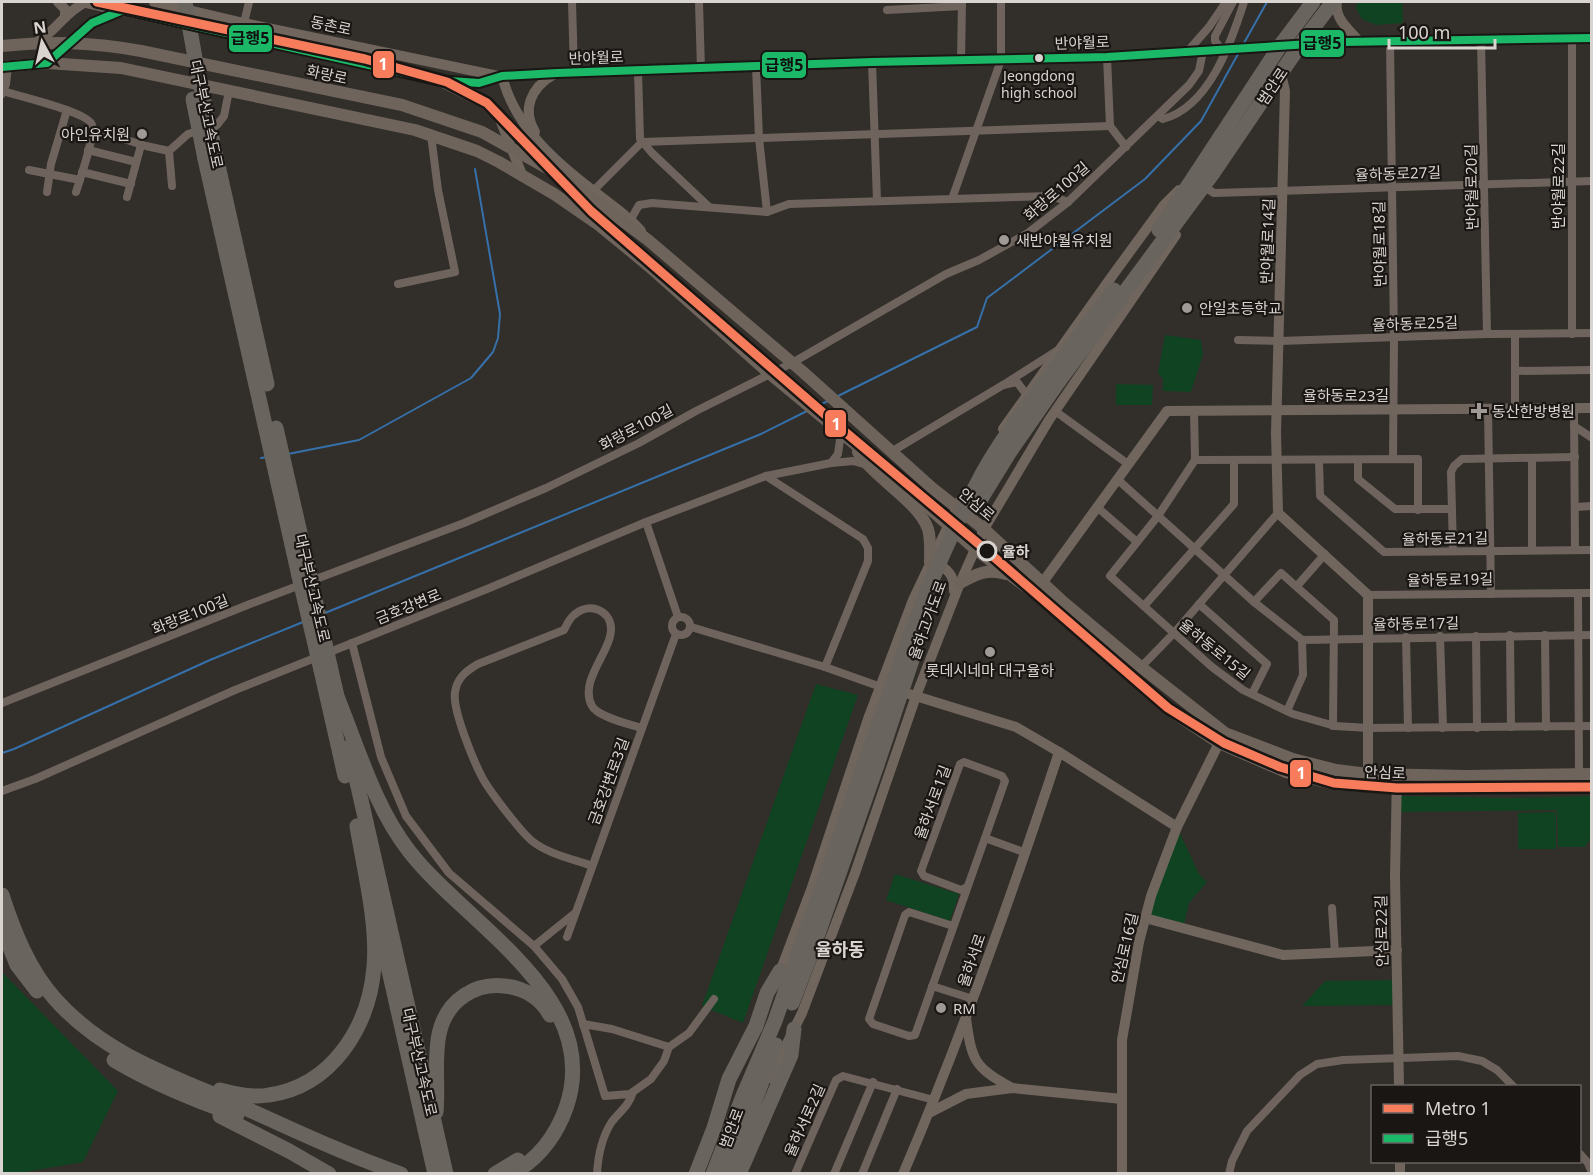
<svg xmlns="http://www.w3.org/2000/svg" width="1593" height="1175" font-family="'Noto Sans','Noto Sans KR',sans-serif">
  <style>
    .green { fill: #0f4321 }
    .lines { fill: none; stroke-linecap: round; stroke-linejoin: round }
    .stream { stroke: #3570a9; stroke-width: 2 }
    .street { stroke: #6e645d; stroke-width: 8 }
    .secondary { stroke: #70665e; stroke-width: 10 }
    .primary { stroke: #6e645c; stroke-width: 12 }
    .highway { stroke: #69645d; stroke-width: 15 }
    .secondary-bridge { stroke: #70665e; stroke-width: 10 }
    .highway-bridge { stroke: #69645d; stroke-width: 15 }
    .bus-1-casing { stroke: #1a1613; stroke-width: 12 }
    .bus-1 { stroke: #1ab867; stroke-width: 8 }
    .metro-1-casing { stroke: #1a1613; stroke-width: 14 }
    .metro-1 { stroke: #f77c5c; stroke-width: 9 }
    .bus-dot { fill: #dad4d0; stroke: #1a1613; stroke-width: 2 }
    .poi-dot { fill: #9f9a96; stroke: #1a1613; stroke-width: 2 }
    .stop-dot { fill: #1a1613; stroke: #dad4d0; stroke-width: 3 }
    .labels { text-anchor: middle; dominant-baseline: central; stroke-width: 4.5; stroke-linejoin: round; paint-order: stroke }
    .bus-label { font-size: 14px; fill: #dad4d0; stroke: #1a1613 }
    .street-label { font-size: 15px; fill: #dad4d0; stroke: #1a1613 }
    .poi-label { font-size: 15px; fill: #dad4d0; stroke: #1a1613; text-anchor: start }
    .stop-label { font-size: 15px; font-weight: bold; fill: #dad4d0; stroke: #1a1613; text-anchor: start }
    .quarter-label { font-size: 18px; font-weight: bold; fill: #dad4d0; stroke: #1a1613 }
    .line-badge { stroke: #1a1613; stroke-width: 2 }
    .badge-label { font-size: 16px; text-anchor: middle; font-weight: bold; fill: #fff }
    .pale-badge-label { font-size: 16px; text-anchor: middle; font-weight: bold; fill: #111 }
  </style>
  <rect width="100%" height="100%" fill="#322e2a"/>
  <g class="green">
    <polygon points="1358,2 1402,2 1403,23 1376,25 1362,19 1356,8"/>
    <polygon points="1165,335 1201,340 1203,354 1191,392 1163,391 1163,379 1158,373"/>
    <polygon points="1116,384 1153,385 1152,405 1116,405"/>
    <polygon points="816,684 858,695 743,1023 702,1006"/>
    <polygon points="1398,796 1509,798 1591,796 1591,838 1585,847 1558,847 1557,810 1397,812"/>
    <polygon points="1556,812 1556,849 1518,849 1518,813"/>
    <polygon points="1177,827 1199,874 1207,882 1189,903 1183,929 1145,918"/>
    <polygon points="895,874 959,894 950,921 886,900"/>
    <polygon points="2,972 118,1091 83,1162 19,1173 2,1173"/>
    <polygon points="1397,980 1398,1005 1302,1006 1325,981"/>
  </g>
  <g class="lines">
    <g class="stream">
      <polyline points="1244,43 1267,2"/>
      <polyline points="836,397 977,327 987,298 1145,179 1201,121 1238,54"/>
      <polyline points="817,406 828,401"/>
      <polyline points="288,454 359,440 471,378 493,352 498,338 500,314 475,169"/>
      <polyline points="261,458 268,457"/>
      <polyline points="325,613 761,434 807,411"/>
      <polyline points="2,753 14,749 210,660 303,622"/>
    </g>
    <g class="street">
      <polyline points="572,2 574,72"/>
      <polyline points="699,2 701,69"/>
      <polyline points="887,10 962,6"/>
      <polyline points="244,23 249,2"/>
      <polyline points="1572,39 1572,334"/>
      <polyline points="1481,40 1487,334"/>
      <polyline points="1390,41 1394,337 1393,459"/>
      <polyline points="1222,50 1215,41 1215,36 1233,2"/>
      <polyline points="1187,52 1209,27 1226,2"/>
      <polyline points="1107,57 1110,126 1126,147"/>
      <polyline points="961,61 962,2"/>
      <polyline points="872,62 877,201"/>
      <polyline points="756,67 759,138 767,212"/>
      <polyline points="638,71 640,139 652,153 708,206"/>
      <path d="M3,91C17,96 89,112 92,125C95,137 80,179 76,192"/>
      <polyline points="2,94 6,84 8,67"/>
      <path d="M1158,116L1163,119C1209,107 1231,43 1244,2"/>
      <polyline points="92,129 146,146 169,151 188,134 217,125 224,116 229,91"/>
      <polyline points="88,150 136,162"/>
      <polyline points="169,151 172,186"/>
      <polyline points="29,170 80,180"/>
      <polyline points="82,172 131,184"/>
      <polyline points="1206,188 1214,193 1592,181"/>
      <polyline points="593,191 642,142 1110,126"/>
      <polyline points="47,192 51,164 67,110"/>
      <polyline points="127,197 141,145"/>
      <polyline points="952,199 1052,196 1068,202"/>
      <polyline points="631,219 639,205 652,203 767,212 789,204 952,199 1001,60 1001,2"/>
      <polyline points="398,284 455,272 438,190 431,135"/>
      <polyline points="1515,334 1515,408"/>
      <polyline points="1238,340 1279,341 1487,334 1592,333"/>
      <polyline points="1515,371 1592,370"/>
      <polyline points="1026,394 1017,382 1003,385 1058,350"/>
      <polyline points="1574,408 1575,550"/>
      <polyline points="1488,409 1491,594"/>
      <polyline points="1055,411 1128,464"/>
      <polyline points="1194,411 1195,460 1158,516 1110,576 1212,667 1243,690 1293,714 1335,726 1369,728 1592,726"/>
      <polyline points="1574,426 1592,438"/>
      <polyline points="841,433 838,454 831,463 853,461 867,465"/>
      <polyline points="891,452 1003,385"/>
      <polyline points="1195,460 1418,459 1418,510"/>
      <polyline points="1319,460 1320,496 1384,552 1592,550"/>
      <polyline points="1358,460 1358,479 1395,509 1452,509"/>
      <polyline points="766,476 863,539 868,548 868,561 825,667"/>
      <polyline points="1117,479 1254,602 1302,640 1592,635"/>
      <polyline points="1097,507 1137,542"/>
      <polyline points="1575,507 1592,506"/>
      <polyline points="646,522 678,617"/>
      <polyline points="1532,550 1532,458"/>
      <polyline points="1453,551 1451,472 1454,466 1462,459 1575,457"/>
      <polyline points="1297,586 1325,554"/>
      <polyline points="1578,593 1579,775"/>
      <polyline points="1368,595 1592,593"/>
      <polyline points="1254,602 1281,573 1334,620 1333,726"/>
      <polyline points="1199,604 1267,664 1252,694"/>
      <polyline points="1144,606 1234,504 1234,460"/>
      <circle cx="681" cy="626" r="9"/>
      <polyline points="691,627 825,667 881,687"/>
      <polyline points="1510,635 1511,727"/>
      <polyline points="1545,635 1546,727"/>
      <polyline points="1440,636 1443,728"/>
      <polyline points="1476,636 1477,728"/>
      <polyline points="1406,637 1408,728"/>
      <polyline points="352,643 381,757 406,816 449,873 534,946 575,913"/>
      <polyline points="1141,667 1174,633 1278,513"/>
      <polyline points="2,703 250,604 464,523 546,488 639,443 696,411 792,363 946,274 979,260 1028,233 1068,202 1189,85 1199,71 1203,51"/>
      <polyline points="1287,711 1303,675 1302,640"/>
      <polyline points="2,791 35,779 235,690 487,589 646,522 766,476 831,463"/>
      <path d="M592,866C573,859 548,854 532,841C521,832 491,793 483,779C474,762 452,710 455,692C457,678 466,671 478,664L564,630C567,624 569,619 574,615C588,602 610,609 611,628C612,651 578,681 592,706C598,717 629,724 641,728"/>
      <polyline points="967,887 961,890 924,876 921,871 960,764 964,762 1002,776 1005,781 985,838 1026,853"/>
      <polyline points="1332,908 1335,953"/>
      <polyline points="953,926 909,912 905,915 869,1019 873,1024 909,1036 915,1035 985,838"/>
      <polyline points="567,937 676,634"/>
      <polyline points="534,946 562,979 578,1007 605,1096 630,1094 651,1079 664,1061 669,1047 689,1033 714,999"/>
      <polyline points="932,986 973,999"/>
      <polyline points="583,1024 612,1029 669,1047"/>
      <polyline points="1580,1154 1588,1163 1592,1173"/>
      <path d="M597,1174C598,1156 601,1139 611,1123C619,1112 629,1106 633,1092"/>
      <polyline points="795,1174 836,1080 843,1076 934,1100"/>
      <polyline points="834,1174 873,1082"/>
      <polyline points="862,1174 897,1089"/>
      <polyline points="1229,1174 1232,1161 1247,1131 1300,1075 1317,1064 1343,1060 1458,1056 1482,1061 1497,1070 1513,1086"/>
    </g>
    <g class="secondary">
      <polyline points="58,2 65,9 65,17"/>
      <polyline points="82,2 436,80 479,83 502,76 557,73 872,62 1107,57 1203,51"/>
      <polyline points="154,2 244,23 498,76"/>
      <path d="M1337,2C1334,18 1349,30 1360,42"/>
      <path d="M37,42C56,31 66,11 86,2"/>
      <polyline points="1298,45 1342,42 1592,38"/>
      <polyline points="47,63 92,23 122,11"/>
      <polyline points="1281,74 1285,91 1276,433 1278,513 1368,595 1368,774"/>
      <path d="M502,76C515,127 555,162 595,192C611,205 628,215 641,231"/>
      <polyline points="439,81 485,104 499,117 523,177"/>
      <path d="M535,132C521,109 532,87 553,75"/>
      <polyline points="1003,429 1115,272 1164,205 1179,190"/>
      <path d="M934,563C948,568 955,576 954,591"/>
      <polyline points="1043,582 1167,411 1592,408"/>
      <polyline points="909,694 1016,727 1059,752"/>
      <polyline points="1397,774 1395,876 1399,1086"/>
      <polyline points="1145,918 1283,955 1397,950"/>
      <polyline points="778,977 811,890 868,719 913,600 960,501"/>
      <path d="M966,1019C972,1061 974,1067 1012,1088"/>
      <polyline points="770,1078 802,1013 855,873 916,696 960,583 984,529 1049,420 1176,235"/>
      <polyline points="929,1113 966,1094 1012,1088 1122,1099"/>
      <polyline points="1400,1162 1400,1174"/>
      <path d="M903,1174C962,1036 1012,895 1059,752L1177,827"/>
      <polyline points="1122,1174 1122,1040 1139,942 1151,896 1177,827 1219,743"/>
    </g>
    <g class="primary">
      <path d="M2,46C52,41 92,42 141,51L402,105L482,132L565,178L648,240L803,372L932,488L984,529L1061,600L1141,667L1225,733L1293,759L1336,770L1368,774L1469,776L1592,774"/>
      <polyline points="2,67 47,63 121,68 415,130 477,151 499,162 554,194 599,225 650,267 770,374 891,474 975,549 1033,592 1174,713 1219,743 1286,772 1334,784 1397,788 1592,786"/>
      <path d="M858,452C875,479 918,501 928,529C931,539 930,551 930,562"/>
      <path d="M960,583C976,574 988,568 1006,574"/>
    </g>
    <g class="highway">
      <polyline points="205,159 299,576"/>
      <polyline points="217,161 267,384"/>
      <polyline points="1159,230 1280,46 1313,2"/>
      <polyline points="1052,372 1114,290"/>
      <polyline points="1059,381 1213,173 1300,45 1333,2"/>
      <polyline points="276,428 309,572"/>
      <polyline points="330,666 340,709"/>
      <polyline points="321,670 345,776"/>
      <path d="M338,699C359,751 375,807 409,851C466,925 605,997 566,1108C556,1136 538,1159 512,1174"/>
      <polyline points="349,747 446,1174"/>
      <path d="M2,895C14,932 29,970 55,999C104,1054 169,1075 234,1103C289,1128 344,1154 401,1174"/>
      <polyline points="376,913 435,1174"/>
      <polyline points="2,928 17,965 37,991"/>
      <polyline points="792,1003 812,951 877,765"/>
      <path d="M114,1060C154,1084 194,1100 237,1115"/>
      <path d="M220,1090C236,1094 253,1098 269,1095C332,1086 369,1027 374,967C378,924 364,869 357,826"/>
      <path d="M436,1112C440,1072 425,1021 465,995C477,987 490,984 505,986C524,988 541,998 550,1015"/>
      <polyline points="220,1116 289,1151 329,1174"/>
      <polyline points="495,1174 518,1160"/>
      <polyline points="696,1174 714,1128 729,1079 756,1026 767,993 780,971"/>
      <polyline points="713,1174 743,1096 775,1021 865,763"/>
      <polyline points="727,1174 776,1045"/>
      <polyline points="739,1174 791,1055 794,1029"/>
    </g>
    <polyline class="secondary-bridge" points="1203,51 1280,46"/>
    <g class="highway-bridge">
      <polyline points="185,2 197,69 217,161"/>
      <polyline points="193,99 205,159"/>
      <polyline points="977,505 1009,453 1059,381"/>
      <polyline points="309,572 330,666"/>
      <polyline points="299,576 321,670"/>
      <path d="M865,763C899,665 932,566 982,474C1002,438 1028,405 1052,372"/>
      <polyline points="877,765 912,660"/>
    </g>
    <defs>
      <polyline id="bus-1" points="2,67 47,63 92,23 123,10 436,80 479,83 502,76 557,73 872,62 1107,57 1342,42 1592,38"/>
    </defs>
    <use href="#bus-1" class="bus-1-casing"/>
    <use href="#bus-1" class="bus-1"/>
    <defs>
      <polyline id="metro-1" points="97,2 365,59 447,82 487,103 591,211 844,431 987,551 1168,708 1224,743 1280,767 1334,783 1397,788 1592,787"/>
    </defs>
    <use href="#metro-1" class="metro-1-casing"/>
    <use href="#metro-1" class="metro-1"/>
  </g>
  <circle class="bus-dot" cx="1039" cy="58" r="5"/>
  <g class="poi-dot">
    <circle cx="142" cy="134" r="6"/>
    <circle cx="1004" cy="240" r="6"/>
    <circle cx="1187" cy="308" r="6"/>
    <path d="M1476 402h6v6h6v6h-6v6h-6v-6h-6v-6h6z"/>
    <circle cx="990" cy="652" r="6"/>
    <circle cx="941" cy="1008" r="6"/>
  </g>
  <circle class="stop-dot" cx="987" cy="551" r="9"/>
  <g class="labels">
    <g class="bus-label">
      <text x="1039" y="75">Jeongdong<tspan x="1039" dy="17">high school</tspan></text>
    </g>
    <g class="street-label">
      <text transform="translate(331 25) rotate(12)">동촌로</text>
      <text transform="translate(1082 42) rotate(-2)">반야월로</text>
      <text transform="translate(596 57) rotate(-2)">반야월로</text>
      <text transform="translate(327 74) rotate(12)">화랑로</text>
      <text transform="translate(1272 86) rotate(-56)">범안로</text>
      <text transform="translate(207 114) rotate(78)">대구부산고속도로</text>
      <text transform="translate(1398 173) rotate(-2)">율하동로27길</text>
      <text transform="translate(1558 186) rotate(-90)">반야월로22길</text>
      <text transform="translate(1471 187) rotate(-91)">반야월로20길</text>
      <text transform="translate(1056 191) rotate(-41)">화랑로100길</text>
      <text transform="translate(1267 241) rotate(-88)">반야월로14길</text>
      <text transform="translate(1379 244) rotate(-91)">반야월로18길</text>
      <text transform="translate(1415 323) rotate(-2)">율하동로25길</text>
      <text x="1346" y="395">율하동로23길</text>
      <text transform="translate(636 427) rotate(-28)">화랑로100길</text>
      <text transform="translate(977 504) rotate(40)">안심로</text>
      <text transform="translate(1445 538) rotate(-1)">율하동로21길</text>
      <text transform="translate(1450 579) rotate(-1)">율하동로19길</text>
      <text transform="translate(313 588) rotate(77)">대구부산고속도로</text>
      <text transform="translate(408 606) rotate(-22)">금호강변로</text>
      <text transform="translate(190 614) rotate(-22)">화랑로100길</text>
      <text transform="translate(927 620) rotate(-70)">율하고가도로</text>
      <text transform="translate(1416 623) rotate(-1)">율하동로17길</text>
      <text transform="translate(1215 649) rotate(39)">율하동로15길</text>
      <text transform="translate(1385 772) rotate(2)">안심로</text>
      <text transform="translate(608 781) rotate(-70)">금호강변로3길</text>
      <text transform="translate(932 802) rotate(-70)">율하서로1길</text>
      <text transform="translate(1381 931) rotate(-91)">안심로22길</text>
      <text transform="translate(1124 948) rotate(-77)">안심로16길</text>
      <text transform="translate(971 960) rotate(-71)">율하서로</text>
      <text transform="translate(420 1062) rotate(77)">대구부산고속도로</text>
      <text transform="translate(804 1120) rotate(-66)">율하서로2길</text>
      <text transform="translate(731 1128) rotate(-69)">범안로</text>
    </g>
    <g class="poi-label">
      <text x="130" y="134" text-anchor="end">아인유치원</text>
      <text x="1016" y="240">새반야월유치원</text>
      <text x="1199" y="308">안일초등학교</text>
      <text x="1492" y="411">동산한방병원</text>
      <text x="990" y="670" text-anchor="middle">롯데시네마 대구율하</text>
      <text x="953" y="1008">RM</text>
    </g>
    <g class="stop-label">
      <text x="1002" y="551">율하</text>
    </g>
    <g class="quarter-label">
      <text x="840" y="949">율하동</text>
    </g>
  </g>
  <g class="line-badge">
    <rect x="228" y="24" width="45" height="29" rx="6" fill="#1ab867"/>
    <rect x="1300" y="29" width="45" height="29" rx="6" fill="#1ab867"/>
    <rect x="372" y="50" width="23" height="29" rx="6" fill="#f77c5c"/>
    <rect x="761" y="51" width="46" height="28" rx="6" fill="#1ab867"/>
    <rect x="824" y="409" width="23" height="29" rx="6" fill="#f77c5c"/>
    <rect x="1289" y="759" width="23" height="29" rx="6" fill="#f77c5c"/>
  </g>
  <g class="badge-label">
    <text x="383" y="70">1</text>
    <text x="836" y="430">1</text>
    <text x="1301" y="779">1</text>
  </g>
  <g class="pale-badge-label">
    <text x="250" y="44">급행5</text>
    <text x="1322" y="49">급행5</text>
    <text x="784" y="71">급행5</text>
  </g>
  <rect width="1593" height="1175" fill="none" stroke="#dad4d0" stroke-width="6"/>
  <rect x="1371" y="1085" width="210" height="78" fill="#1a1613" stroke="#67625f" stroke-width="1.5"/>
  <rect x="1383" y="1104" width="30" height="9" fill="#f77c5c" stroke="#67625f" stroke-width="1.5"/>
  <text x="1425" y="1115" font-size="18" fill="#dad4d0">Metro 1</text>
  <rect x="1383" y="1134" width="30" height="9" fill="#1ab867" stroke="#67625f" stroke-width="1.5"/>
  <text x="1425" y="1145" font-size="18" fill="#dad4d0">급행5</text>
  <g transform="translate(42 42) rotate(352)" stroke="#1a1613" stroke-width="4.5" paint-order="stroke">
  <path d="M0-4.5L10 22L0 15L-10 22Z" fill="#dad4d0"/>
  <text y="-9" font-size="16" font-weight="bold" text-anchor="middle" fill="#dad4d0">N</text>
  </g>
  <path d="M1389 39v9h106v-9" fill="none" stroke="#dad4d0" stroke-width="3"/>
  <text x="1398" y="39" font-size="18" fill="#dad4d0" stroke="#1a1613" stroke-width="4.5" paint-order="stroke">100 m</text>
</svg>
